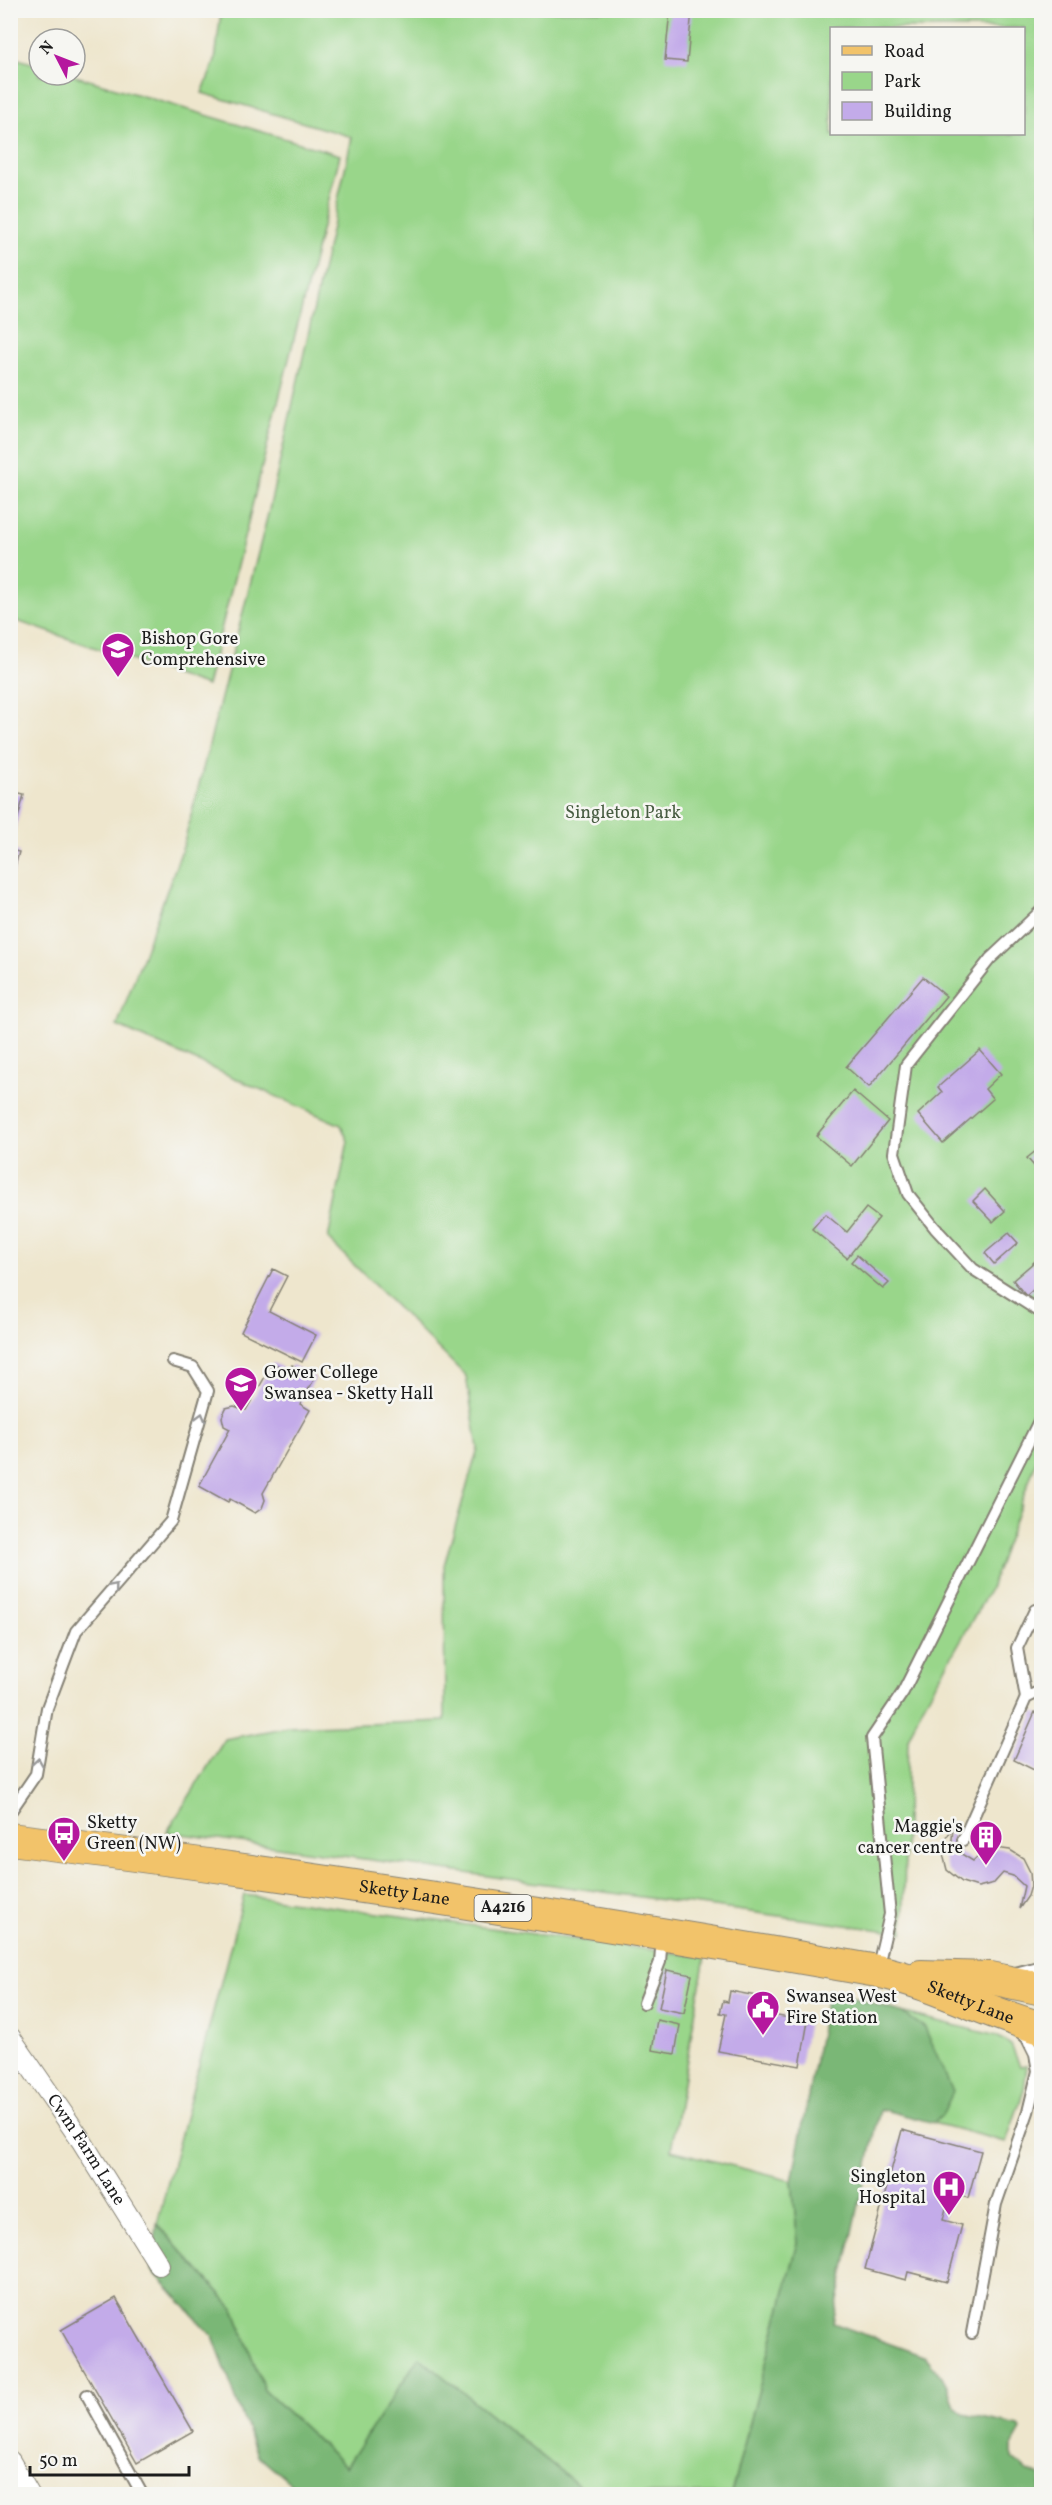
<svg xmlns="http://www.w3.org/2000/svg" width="1052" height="2505" font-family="Vollkorn,serif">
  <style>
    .green { fill: #99d68a; stroke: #5a7953; stroke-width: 1.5; fill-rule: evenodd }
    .forest { fill: #7ab776; stroke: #4b6a49; stroke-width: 1.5 }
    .building { fill: #c3abe9 }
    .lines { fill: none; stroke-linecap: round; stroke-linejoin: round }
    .lane-casing { stroke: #858174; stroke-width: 14 }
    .street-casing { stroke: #858174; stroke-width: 22 }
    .primary-casing { stroke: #858174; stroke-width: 34 }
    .lane { stroke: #fff; stroke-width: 10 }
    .street { stroke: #fff; stroke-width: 20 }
    .primary { stroke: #f2c36a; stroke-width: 32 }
    .oneway { stroke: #999 }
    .labels { text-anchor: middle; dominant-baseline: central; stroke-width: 5; stroke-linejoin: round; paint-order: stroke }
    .shield { fill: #f6f6f2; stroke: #5d5d5c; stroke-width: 1.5 }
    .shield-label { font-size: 16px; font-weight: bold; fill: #1c1c1c }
    .poi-label { font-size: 18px; fill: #1c1c1c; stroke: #f6f6f2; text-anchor: start }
    .park-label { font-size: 18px; fill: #485d42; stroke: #f6f6f2 }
    .street-label { font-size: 18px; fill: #1c1c1c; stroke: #f6f6f2 }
  </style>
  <rect width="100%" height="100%" fill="#f6f6f2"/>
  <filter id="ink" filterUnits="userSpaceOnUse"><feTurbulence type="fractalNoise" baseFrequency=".0167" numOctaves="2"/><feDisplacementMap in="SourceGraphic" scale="12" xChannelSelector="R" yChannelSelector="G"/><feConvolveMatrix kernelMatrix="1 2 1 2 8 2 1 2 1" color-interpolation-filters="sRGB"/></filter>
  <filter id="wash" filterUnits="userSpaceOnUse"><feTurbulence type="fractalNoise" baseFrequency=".008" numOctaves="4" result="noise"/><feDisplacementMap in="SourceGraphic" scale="24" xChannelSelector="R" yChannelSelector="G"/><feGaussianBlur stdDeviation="1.35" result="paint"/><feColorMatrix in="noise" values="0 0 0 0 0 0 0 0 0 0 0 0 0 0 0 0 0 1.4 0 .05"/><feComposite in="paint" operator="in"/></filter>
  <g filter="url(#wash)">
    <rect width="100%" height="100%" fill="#eee6cd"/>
    <g class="green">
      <path d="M221,11H1041V1448L990,1589L919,1713L908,1740L903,1933L167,1832L225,1739L289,1727L445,1721L444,1565L478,1448L466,1376L328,1239L348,1141L341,1125L117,1026L183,847L269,510L352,137L202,93L215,61ZM832,28H1024V134H832Z"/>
      <polygon points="11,57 39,65 39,75 72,75 340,155 207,686 11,619"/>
      <polygon points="244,1895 705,1957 671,2150 792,2181 798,2243 731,2494 589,2494 420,2358 346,2467 264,2390 234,2309 157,2224"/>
      <polygon points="901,2012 997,2036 1011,2045 1020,2066 1027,2065 1024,2090 1006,2142 934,2123 942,2115 925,2028"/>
    </g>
    <g class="forest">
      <polygon points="828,1990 901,2012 925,2028 953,2092 942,2115 934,2123 880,2109 833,2323 926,2357 948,2385 955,2407 963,2414 1019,2426 1021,2430 1013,2444 1013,2459 1027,2471 1041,2475 1041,2494 731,2494 798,2243 792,2181"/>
      <polygon points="157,2224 234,2309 264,2390 346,2467 419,2357 589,2494 303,2494 257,2455 213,2337 152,2270"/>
    </g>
    <g id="blocks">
      <g class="building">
        <polygon points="670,10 692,10 687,62 665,60"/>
        <polygon points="10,792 24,795 11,844 10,844"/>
        <polygon points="10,850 19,852 11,881 10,881"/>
        <polygon points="923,977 946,996 869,1087 846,1067"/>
        <polygon points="980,1050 1001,1074 985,1089 993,1099 943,1143 918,1114 942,1092 938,1087"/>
        <polygon points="853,1091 888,1121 852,1166 816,1136"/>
        <polygon points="1042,1146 1042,1175 1027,1158"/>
        <polygon points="985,1189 1005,1211 993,1222 973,1201"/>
        <polygon points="866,1208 879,1218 847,1258 812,1229 825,1214 847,1232"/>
        <polygon points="1009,1233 1018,1243 994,1264 985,1253"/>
        <polygon points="857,1255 889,1283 883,1289 851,1262"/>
        <polygon points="1040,1257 1042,1282 1026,1296 1013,1280"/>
        <polygon points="273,1269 287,1276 269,1311 316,1335 302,1362 241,1332"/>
        <polygon points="273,1363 288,1371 292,1365 315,1378 300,1404 310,1410 263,1493 265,1500 262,1508 255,1513 230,1499 228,1502 199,1486 230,1429 224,1426 222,1417 226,1408 234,1406 246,1410"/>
        <polygon points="1035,1712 1042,1716 1042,1774 1014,1760"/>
        <polygon points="953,1827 952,1840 955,1850 973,1861 981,1853 995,1848 1010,1850 1023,1858 1030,1872 1031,1886 1028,1896 1019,1909 1024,1886 1013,1876 1003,1873 994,1883 978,1887 962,1882 947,1870 943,1854 945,1840"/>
        <polygon points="667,1970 692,1975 684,2013 659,2008"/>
        <polygon points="730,1991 762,1997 759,2013 808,2021 800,2066 718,2051 726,2014 720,2013 723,2001 728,2002"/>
        <polygon points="657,2020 680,2025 675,2054 652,2050"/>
        <polygon points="902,2130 981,2151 968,2198 950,2193 943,2220 962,2225 947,2282 908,2272 906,2280 865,2269"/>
        <polygon points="116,2298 193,2431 137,2463 61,2330"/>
      </g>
    </g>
  </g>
  <g filter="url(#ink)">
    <use href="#blocks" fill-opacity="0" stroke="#858174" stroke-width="1.5"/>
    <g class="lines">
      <defs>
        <g id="lane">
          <polyline points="1042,910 990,959 906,1065 894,1153 908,1194 935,1228 973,1269 1042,1313"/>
          <polyline points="1026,1698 1017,1648 1035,1610"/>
          <polyline points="10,1812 36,1774 47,1708 76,1631 171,1521 208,1391 193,1367 173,1361"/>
          <polyline points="963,1840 1026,1698 1042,1690"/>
          <polyline points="877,1970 890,1914 872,1738 903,1692 1042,1415"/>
          <polyline points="1015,1973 1042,1966"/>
          <polyline points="644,2003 660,1962 662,1936"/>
          <polyline points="972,2333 996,2204 1028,2112 1038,2071 1035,2054 1027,2038 1018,2030"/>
          <polyline points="87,2395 142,2494"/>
        </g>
        <g id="street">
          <path id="s1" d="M10,2037L81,2140L159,2265"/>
          <polyline points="10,2461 29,2494"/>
        </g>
        <g id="primary">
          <path id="s2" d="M10,1839C300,1875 589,1920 877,1971C934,1983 985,2013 1042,2028"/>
          <polyline points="921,1976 991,1978 1042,1989"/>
        </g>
      </defs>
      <use href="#lane" class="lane-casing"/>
      <use href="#street" class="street-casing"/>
      <use href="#primary" class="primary-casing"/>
      <use href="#lane" class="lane"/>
      <use href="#street" class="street"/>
      <use href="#primary" class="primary"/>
    </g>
    <defs><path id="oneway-chevron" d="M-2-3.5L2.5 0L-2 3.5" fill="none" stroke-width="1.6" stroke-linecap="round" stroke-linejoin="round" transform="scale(1.5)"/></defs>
    <g class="oneway">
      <use href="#oneway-chevron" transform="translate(201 1417) rotate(-75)"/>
      <use href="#oneway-chevron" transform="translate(114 1587) rotate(-50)"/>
      <use href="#oneway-chevron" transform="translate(38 1762) rotate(-81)"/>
    </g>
  </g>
  <defs>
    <symbol id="school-pin" viewBox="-11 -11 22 30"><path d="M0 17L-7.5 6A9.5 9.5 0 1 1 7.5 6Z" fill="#b5179e" stroke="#f6f6f2"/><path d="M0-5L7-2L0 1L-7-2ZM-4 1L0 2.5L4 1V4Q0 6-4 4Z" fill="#fff"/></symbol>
    <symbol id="university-pin" viewBox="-11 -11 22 30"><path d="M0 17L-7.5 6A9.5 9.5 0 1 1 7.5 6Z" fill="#b5179e" stroke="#f6f6f2"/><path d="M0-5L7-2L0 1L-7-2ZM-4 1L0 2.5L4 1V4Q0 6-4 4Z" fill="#fff"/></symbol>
    <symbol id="bus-pin" viewBox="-11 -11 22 30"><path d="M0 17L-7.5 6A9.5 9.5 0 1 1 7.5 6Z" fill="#b5179e" stroke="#f6f6f2"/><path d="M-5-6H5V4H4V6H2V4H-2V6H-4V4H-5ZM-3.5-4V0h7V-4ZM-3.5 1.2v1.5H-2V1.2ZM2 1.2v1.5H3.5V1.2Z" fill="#fff"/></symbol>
    <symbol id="building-pin" viewBox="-11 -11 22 30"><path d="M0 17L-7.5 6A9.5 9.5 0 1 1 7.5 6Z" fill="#b5179e" stroke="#f6f6f2"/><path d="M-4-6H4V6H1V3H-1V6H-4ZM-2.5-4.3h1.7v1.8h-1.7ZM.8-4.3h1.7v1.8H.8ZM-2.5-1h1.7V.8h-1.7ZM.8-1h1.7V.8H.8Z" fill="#fff"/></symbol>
    <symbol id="civic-pin" viewBox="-11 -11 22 30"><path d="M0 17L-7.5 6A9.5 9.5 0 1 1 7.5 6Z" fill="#b5179e" stroke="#f6f6f2"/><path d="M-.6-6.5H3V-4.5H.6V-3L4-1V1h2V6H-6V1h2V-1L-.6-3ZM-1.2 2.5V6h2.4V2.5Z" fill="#fff"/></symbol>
    <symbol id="hospital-pin" viewBox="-11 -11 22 30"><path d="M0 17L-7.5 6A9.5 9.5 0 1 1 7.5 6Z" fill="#b5179e" stroke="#f6f6f2"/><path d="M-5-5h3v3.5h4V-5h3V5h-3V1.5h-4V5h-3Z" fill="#fff"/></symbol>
  </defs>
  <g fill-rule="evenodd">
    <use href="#school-pin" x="99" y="630" width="38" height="52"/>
    <use href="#university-pin" x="222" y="1364" width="38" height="52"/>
    <use href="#bus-pin" x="45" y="1814" width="38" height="52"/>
    <use href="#building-pin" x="967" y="1818" width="38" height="52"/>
    <use href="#civic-pin" x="744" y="1988" width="38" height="52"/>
    <use href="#hospital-pin" x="930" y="2168" width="38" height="52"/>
  </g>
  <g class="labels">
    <rect class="shield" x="474.5" y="1895" width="57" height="26" rx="4.5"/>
    <g class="shield-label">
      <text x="503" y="1908">A4216</text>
    </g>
    <g class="poi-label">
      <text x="141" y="639">Bishop Gore<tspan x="141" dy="21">Comprehensive</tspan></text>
      <text x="264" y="1373">Gower College<tspan x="264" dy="21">Swansea - Sketty Hall</tspan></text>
      <text x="87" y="1823">Sketty<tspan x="87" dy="21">Green (NW)</tspan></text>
      <text x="963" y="1827" text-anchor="end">Maggie's<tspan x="963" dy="21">cancer centre</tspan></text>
      <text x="786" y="1997">Swansea West<tspan x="786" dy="21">Fire Station</tspan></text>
      <text x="926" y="2177" text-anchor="end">Singleton<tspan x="926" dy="21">Hospital</tspan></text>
    </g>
    <g class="park-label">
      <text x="623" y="813">Singleton Park</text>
    </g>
    <g class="street-label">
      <text stroke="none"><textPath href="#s2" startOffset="398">Sketty Lane</textPath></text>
      <text stroke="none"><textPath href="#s2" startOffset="976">Sketty Lane</textPath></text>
      <text stroke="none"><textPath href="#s1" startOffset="136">Cwm Farm Lane</textPath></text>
    </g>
  </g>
  <rect width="1052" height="2505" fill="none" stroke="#f6f6f2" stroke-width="36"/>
  <rect x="830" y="27" width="195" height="108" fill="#f6f6f2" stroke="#9f9f9c" stroke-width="1.5"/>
  <rect x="842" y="46" width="30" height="9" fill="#f2c36a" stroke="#9f9f9c" stroke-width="1.5"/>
  <text x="884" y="57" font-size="18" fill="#1c1c1c">Road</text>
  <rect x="842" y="72" width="30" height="18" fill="#99d68a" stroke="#9f9f9c" stroke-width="1.5"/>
  <text x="884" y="87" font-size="18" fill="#1c1c1c">Park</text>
  <rect x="842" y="102" width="30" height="18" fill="#c3abe9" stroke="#9f9f9c" stroke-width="1.5"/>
  <text x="884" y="117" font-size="18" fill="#1c1c1c">Building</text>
  <g transform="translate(57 57) rotate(312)"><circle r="28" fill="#f6f6f2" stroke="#9f9f9c" stroke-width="1.5"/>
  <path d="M0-4.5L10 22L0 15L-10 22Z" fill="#b5179e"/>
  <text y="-9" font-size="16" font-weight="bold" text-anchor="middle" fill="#1c1c1c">N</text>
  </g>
  <path d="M30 2466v9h159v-9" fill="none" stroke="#1c1c1c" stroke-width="3"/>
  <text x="39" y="2466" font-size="18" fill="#1c1c1c" stroke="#f6f6f2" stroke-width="4.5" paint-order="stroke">50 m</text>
</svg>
